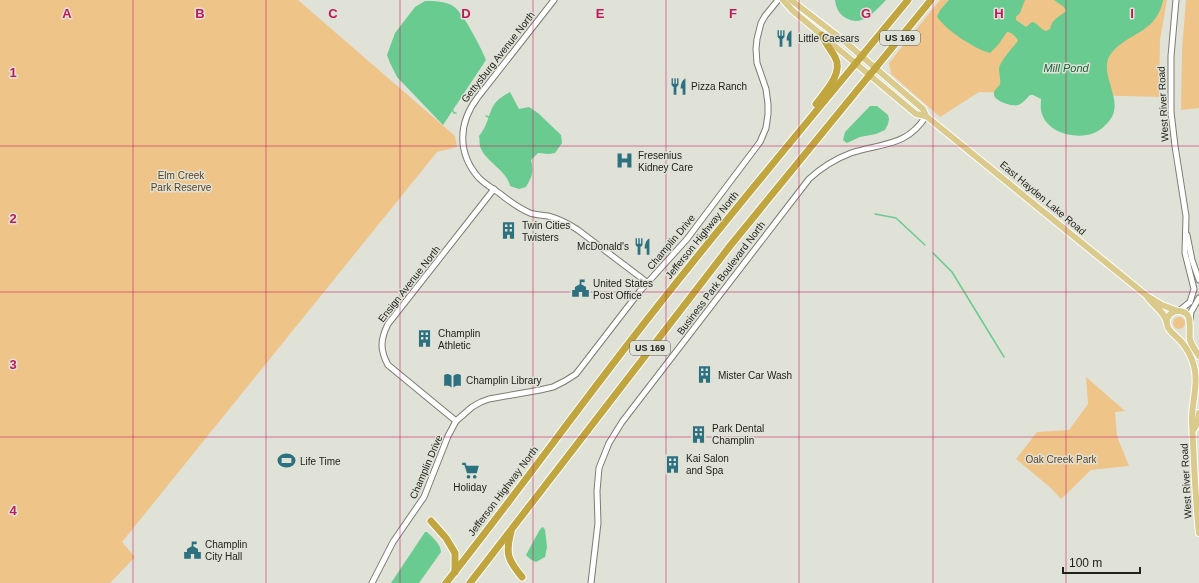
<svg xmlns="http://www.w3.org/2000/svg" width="1199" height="583" font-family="Arial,sans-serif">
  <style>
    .green { fill: #efc489 }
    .water { fill: #6acb90 }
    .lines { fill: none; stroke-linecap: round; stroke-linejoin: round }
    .stream { stroke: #6acb90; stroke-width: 1.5 }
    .minor-casing { stroke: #7b7d72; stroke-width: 7 }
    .major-casing { stroke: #fff; stroke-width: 8 }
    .highway-casing { stroke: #fff; stroke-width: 9 }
    .minor { stroke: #fff; stroke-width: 5 }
    .major { stroke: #daca8c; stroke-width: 6 }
    .highway { stroke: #c1a63f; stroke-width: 7 }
    .grid { fill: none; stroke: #c2185b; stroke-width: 1; stroke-opacity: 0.55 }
    .labels { text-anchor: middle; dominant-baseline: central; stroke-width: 3; stroke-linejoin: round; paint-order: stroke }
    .shield { fill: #e0e2d7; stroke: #5a5c55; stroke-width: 1 }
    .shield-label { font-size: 9px; font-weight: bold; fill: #21221d }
    .poi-label { font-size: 10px; fill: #21221d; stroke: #e0e2d7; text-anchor: start }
    .street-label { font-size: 10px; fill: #21221d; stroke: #e0e2d7 }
    .park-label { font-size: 10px; fill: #5c421e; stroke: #e0e2d7 }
    .water-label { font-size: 11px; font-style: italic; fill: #1a613b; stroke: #e0e2d7 }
    .grid-label { font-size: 13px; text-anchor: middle; font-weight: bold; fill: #c2185b; stroke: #e0e2d7; stroke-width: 3; stroke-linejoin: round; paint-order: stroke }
  </style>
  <rect width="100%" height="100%" fill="#e0e2d7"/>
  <g class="green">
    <polygon points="0,0 298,0 455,136 457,147 437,152 122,542 135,557 110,583 0,583"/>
    <polygon points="940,0 1167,0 1160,40 1159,97 979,92 940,117 891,74 889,63"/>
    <polygon points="1186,0 1199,0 1199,108 1181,110 1182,50"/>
    <circle cx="1179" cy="323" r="6"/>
    <polygon points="1086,377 1125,411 1115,412 1117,436 1129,466 1091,470 1061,499 1051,488 1016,459 1037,432 1069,430 1088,404"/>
  </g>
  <g class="water">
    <path d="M835,0H886C875,11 862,28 846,18C839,14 836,8 835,0Z"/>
    <path d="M949,0H1025L1020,13L1016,17V20L1026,27L1032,22C1038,23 1040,29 1046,31L1050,29C1052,19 1059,17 1066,11L1064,7L1054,0H1163C1157,34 1125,33 1110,55C1098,74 1125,101 1110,120C1106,125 1100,131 1094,133C1076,140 1048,133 1042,114C1040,109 1041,104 1041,99L1033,95H1030C1027,98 1022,104 1018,105C1012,107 995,101 994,95C993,90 998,88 1000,84C1001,79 999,74 999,69C1000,61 1013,47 1018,41C1017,37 1011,32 1007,32L998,45L990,53C975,49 947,31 938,18L937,16L941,9Z"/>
    <path d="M425,1C435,1 444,1 453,6C463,12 481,48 486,60L443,125L397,77L390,63L387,55L395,33L415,7Z"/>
    <path d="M510,92L519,109L529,107L538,113L561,135L562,143L555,153L549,154L538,153L531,160C534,171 532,177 526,187L519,189L510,186C507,170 484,161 480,146C479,143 480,139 479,136C494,118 484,105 510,92Z"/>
    <polygon points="870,106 877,106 888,115 889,119 888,124 885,130 876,134 860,137 847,143 843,140 845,132"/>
    <polygon points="542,527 544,528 545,530 547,547 545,557 536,562 530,559 526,555 539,531"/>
    <path d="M425,532H427C432,537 441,544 441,552L419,583H391Z"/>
  </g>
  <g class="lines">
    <g class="stream">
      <polyline points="452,109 454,113 456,113"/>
      <polyline points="486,116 489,117"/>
      <polyline points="875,214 896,218 925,245"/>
      <polyline points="933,253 952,272 1004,357"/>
    </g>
    <defs>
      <g id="minor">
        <path d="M554,0L478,97C458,123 457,153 479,178C485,184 492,188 499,193C509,201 518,208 530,213C535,215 542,215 548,216C559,219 569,224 578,230L648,283"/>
        <polyline points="1176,0 1171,56 1171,112 1175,146 1186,216 1185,253 1194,289 1190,302 1179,311"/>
        <polyline points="1187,235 1192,260 1199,280"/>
        <polyline points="1190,320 1191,312 1199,298"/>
        <path d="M456,421L388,365C380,350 380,340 388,324L494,189"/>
        <polyline points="372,583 393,542 424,497 448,436 456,421 472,407 481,402 489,399 540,390 553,387 565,381 576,374 640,291 687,239 760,142 766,128 768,114 768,104 766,89 757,63 756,49 757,39 761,23 765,16 778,0"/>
        <path d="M591,583L598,523L597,491L599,468L609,443L622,422L809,179C821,168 835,159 851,153C881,143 907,147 926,116"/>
      </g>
      <g id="major">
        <polyline points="783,0 793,11 916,114 926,116"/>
        <polyline points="791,0 844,41 923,109 926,116 1147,296 1162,305 1178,311"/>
        <path d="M1148,298C1154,306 1165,312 1167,323"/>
        <path d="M1199,356C1196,351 1192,346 1190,340C1188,331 1195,311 1178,311C1174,311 1170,314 1168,317C1162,329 1178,336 1183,344C1188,350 1192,359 1194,366C1199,385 1191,404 1192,423C1194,460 1195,496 1199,533"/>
        <polyline points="1194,429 1197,424 1199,413"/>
      </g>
      <g id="highway">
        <path d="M816,104C825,92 844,73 835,57C831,50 825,43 822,35"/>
        <polyline points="431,521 446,538 455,553 455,572"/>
        <path d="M511,532C505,554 508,560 522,577"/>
        <path d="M446,583C518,492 585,398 657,307C739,203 824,102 908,0"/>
        <polyline points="470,583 730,246 931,0"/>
      </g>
    </defs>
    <use href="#minor" class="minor-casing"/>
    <use href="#major" class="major-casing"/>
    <use href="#highway" class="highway-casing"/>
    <use href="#minor" class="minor"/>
    <use href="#major" class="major"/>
    <use href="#highway" class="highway"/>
  </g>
  <path class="grid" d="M133,0V583M266,0V583M400,0V583M533,0V583M666,0V583M799,0V583M933,0V583M1066,0V583M0,146H1199M0,292H1199M0,437H1199"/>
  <defs>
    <symbol id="restaurant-bare" viewBox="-9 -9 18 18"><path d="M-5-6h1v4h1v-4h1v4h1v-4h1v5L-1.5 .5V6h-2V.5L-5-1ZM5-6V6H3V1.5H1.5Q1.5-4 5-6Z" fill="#2d7181" stroke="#e0e2d7" stroke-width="2.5" paint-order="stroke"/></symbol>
    <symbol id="hospital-bare" viewBox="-9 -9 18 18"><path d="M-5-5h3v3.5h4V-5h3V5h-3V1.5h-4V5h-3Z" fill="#2d7181" stroke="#e0e2d7" stroke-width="2.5" paint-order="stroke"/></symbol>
    <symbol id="building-bare" viewBox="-9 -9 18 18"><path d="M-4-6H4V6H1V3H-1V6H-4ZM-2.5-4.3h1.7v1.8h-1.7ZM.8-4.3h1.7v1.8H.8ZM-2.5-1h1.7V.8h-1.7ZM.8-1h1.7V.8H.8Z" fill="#2d7181" stroke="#e0e2d7" stroke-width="2.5" paint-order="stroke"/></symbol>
    <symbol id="civic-bare" viewBox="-9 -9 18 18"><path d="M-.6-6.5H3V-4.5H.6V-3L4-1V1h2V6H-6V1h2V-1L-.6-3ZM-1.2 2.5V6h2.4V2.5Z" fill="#2d7181" stroke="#e0e2d7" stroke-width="2.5" paint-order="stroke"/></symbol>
    <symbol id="library-bare" viewBox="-9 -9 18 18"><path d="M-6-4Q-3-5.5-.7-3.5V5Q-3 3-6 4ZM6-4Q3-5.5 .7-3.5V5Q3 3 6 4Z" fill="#2d7181" stroke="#e0e2d7" stroke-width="2.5" paint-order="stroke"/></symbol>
    <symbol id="stadium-bare" viewBox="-9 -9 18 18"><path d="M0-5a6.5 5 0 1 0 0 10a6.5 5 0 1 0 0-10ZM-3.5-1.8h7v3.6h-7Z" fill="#2d7181" stroke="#e0e2d7" stroke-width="2.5" paint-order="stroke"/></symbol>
    <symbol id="supermarket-bare" viewBox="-9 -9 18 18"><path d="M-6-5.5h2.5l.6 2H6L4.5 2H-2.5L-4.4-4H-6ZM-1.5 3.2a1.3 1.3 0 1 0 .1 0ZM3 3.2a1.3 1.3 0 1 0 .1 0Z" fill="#2d7181" stroke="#e0e2d7" stroke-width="2.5" paint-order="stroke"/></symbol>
  </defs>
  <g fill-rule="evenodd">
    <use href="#restaurant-bare" x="772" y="26" width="25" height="25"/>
    <use href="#restaurant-bare" x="666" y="74" width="25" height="25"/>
    <use href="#hospital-bare" x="612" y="148" width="25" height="25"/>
    <use href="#building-bare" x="496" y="218" width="25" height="25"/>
    <use href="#restaurant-bare" x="630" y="234" width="25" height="25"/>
    <use href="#civic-bare" x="568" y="276" width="25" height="25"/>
    <use href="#building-bare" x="412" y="326" width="25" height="25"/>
    <use href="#building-bare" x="692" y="362" width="25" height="25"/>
    <use href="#library-bare" x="440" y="368" width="25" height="25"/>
    <use href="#building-bare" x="686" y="422" width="25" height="25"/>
    <use href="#stadium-bare" x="274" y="448" width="25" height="25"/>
    <use href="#building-bare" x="660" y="452" width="25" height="25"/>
    <use href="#supermarket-bare" x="458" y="458" width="25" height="25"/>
    <use href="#civic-bare" x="180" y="538" width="25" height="25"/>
  </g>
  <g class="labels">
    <g class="shield">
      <rect x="880" y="31" width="40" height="14" rx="3"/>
      <rect x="630" y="341" width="40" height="14" rx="3"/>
    </g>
    <g class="shield-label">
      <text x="900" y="38">US 169</text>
      <text x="650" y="348">US 169</text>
    </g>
    <g class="poi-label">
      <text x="798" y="38">Little Caesars</text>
      <text x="691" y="86">Pizza Ranch</text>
      <text x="638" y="155">Fresenius<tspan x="638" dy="12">Kidney Care</tspan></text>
      <text x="522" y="225">Twin Cities<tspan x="522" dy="12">Twisters</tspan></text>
      <text x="629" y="246" text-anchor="end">McDonald's</text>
      <text x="593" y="283">United States<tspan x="593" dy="12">Post Office</tspan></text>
      <text x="438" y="333">Champlin<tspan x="438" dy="12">Athletic</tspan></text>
      <text x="718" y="375">Mister Car Wash</text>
      <text x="466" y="380">Champlin Library</text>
      <text x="712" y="428">Park Dental<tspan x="712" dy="12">Champlin</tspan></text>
      <text x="686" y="458">Kai Salon<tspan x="686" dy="12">and Spa</tspan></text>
      <text x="300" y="461">Life Time</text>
      <text x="470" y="487" text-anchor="middle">Holiday</text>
      <text x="205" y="544">Champlin<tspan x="205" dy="12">City Hall</tspan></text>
    </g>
    <g class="street-label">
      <text transform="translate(498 57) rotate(-52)">Gettysburg Avenue North</text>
      <text transform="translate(1163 104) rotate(-93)">West River Road</text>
      <text transform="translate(1043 198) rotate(40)">East Hayden Lake Road</text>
      <text transform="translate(702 235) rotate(-51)">Jefferson Highway North</text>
      <text transform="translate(671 242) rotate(-50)">Champlin Drive</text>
      <text transform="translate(721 278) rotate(-53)">Business Park Boulevard North</text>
      <text transform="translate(409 284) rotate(-52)">Ensign Avenue North</text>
      <text transform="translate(426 467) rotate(-67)">Champlin Drive</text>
      <text transform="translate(1186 481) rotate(-93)">West River Road</text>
      <text transform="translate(503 491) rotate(-53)">Jefferson Highway North</text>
    </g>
    <g class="park-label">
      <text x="181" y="175">Elm Creek<tspan x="181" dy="12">Park Reserve</tspan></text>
      <text x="1061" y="459">Oak Creek Park</text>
    </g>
    <g class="water-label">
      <text x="1066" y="68">Mill Pond</text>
    </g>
  </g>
  <g class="grid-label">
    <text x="67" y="18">A</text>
    <text x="200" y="18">B</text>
    <text x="333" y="18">C</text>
    <text x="466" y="18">D</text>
    <text x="600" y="18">E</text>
    <text x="733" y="18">F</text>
    <text x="866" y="18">G</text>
    <text x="999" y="18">H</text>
    <text x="1132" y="18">I</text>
    <text x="13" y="77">1</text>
    <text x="13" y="223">2</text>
    <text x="13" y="369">3</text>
    <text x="13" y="515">4</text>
  </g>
  <path d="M1063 567v6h77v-6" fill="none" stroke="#21221d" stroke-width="2"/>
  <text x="1069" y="567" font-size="12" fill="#21221d" stroke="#e0e2d7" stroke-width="3" paint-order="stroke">100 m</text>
</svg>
